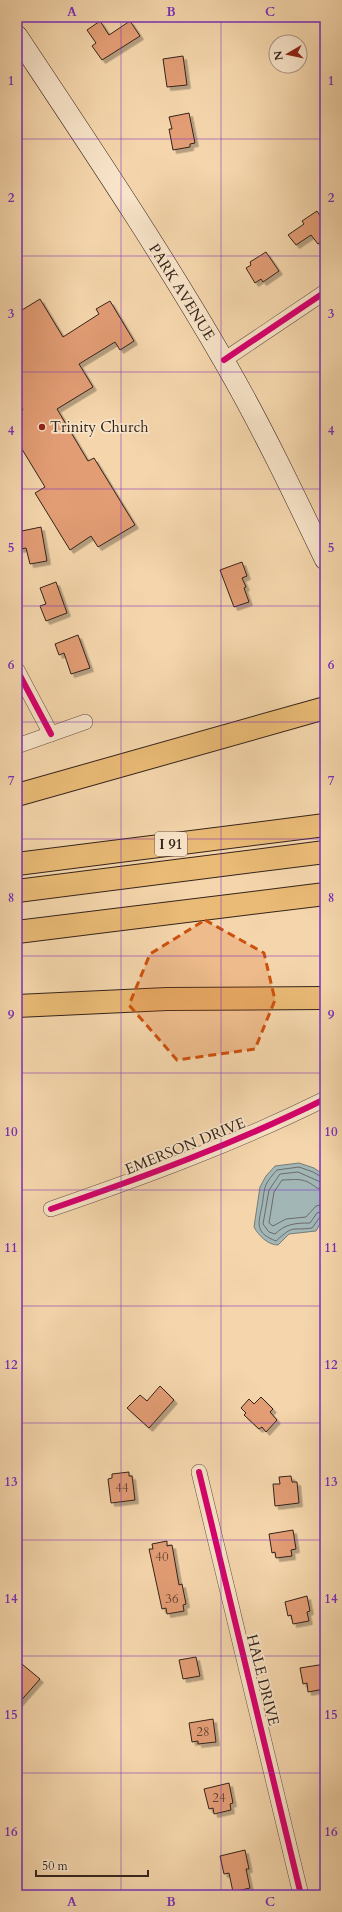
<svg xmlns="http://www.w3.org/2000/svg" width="342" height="1912" font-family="Cardo,serif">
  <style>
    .water { fill: #a2b6b6; stroke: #767b78 }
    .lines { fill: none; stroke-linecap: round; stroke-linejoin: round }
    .shore { stroke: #6b6c68; stroke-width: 1 }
    .building { fill: #e39d75; stroke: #34231b; filter: url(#shadow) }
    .street-casing { stroke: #64503f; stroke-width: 16 }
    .secondary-casing { stroke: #34231b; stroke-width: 22 }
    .highway-casing { stroke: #34231b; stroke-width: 24 }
    .street { stroke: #f8e4c9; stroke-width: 15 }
    .secondary { stroke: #f8e4c9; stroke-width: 21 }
    .highway { stroke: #eabb76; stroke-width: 22 }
    .cycleway-casing { stroke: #f8e4c9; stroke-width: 8 }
    .cycleway { stroke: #d6006c; stroke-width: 6 }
    .marked { fill: #cd510e; fill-opacity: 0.2; stroke: #cd510e; stroke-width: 3; stroke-dasharray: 8 5; stroke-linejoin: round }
    .grid { fill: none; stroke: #7b2cbf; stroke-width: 1; stroke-opacity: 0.55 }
    .poi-dot { fill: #8f2418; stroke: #f8e4c9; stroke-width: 1.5 }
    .labels { text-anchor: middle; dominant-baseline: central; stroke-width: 3.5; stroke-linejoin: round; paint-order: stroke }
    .number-label { font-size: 13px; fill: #604232 }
    .shield { fill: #f8e4c9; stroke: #6f5d4f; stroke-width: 1 }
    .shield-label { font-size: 14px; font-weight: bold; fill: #34231b }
    .street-label { font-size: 15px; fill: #34231b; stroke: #f8e4c9 }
    .poi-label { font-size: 15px; fill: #34231b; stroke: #f8e4c9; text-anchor: start }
    .neatline { fill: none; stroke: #7b2cbf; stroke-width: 1.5 }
    .grid-label { font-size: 13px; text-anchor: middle; font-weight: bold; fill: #7b2cbf }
  </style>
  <defs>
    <filter id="shadow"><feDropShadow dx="3.5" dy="3.5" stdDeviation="0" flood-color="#0004"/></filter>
  </defs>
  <rect width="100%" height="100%" fill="#f5d6ac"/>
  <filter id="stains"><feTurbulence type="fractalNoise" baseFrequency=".005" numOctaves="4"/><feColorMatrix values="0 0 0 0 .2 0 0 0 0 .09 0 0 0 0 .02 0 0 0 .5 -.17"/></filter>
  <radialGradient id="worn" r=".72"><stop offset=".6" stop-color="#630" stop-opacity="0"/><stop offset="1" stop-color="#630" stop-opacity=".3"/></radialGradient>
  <path class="water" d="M299,1163L314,1168L324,1175L325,1215L316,1231L289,1234L278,1245C268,1245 259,1236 254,1227L260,1187L266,1176L275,1166Z"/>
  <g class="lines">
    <g class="shore">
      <path d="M325,1179L313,1172L299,1167L277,1170C263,1185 265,1187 262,1206C258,1224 255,1233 276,1241C295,1224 290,1231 312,1228L320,1217L325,1215"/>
      <path d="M325,1184L298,1172L280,1174L269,1190L263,1224L269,1232L275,1234C285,1224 295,1223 310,1223L317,1213L325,1210"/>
      <path d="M325,1190C317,1190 314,1185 308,1182C299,1178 292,1180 282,1180L274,1192L269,1223L273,1226L286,1219L306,1217L316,1206L325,1204"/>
    </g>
  </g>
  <g class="building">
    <polygon points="100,21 109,35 130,21 140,36 102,60 92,46 96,43 87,30"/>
    <polygon points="183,56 187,85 167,87 163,59"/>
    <polygon points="189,113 195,143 190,144 190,147 173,150 169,129 172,129 169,117"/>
    <polygon points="317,211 325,223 325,239 318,244 311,235 296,245 288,235 304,224 302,221"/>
    <polygon points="266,252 279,271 263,282 261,279 255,283 246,268 251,265 250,262"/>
    <polygon points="40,299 63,337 99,314 96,309 110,301 134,341 120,350 115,342 79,364 93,387 57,409 88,461 94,458 135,525 98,547 91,536 70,550 35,493 45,487 17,441 17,414 23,410 17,399 17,313"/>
    <polygon points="41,527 47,561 30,564 26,548 20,549 17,532"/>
    <polygon points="242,562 247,576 242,578 246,587 244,588 249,602 234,607 220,570"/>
    <polygon points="56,582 67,613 46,621 40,606 46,604 40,588"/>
    <polygon points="78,635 90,668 71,674 64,653 59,655 55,644"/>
    <polygon points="160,1386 174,1400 149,1428 127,1408 140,1395 147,1401"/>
    <polygon points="261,1397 273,1409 270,1412 277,1420 266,1432 262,1427 259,1429 244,1415 246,1413 241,1408 249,1399 254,1404"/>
    <polygon points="129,1472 129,1476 132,1476 135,1500 111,1503 108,1479 112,1478 112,1474"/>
    <polygon points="291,1476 292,1482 297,1482 299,1503 275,1506 273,1484 280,1484 279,1477"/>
    <polygon points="293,1530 296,1549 291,1550 292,1556 276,1558 275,1552 272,1553 269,1534"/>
    <polygon points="167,1541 167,1546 172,1545 179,1585 182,1584 186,1604 183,1605 184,1611 167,1614 166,1608 162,1609 149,1549 153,1549 152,1544"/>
    <polygon points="307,1596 310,1611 307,1612 309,1621 293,1624 291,1615 288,1616 285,1602"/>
    <polygon points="196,1657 200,1676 183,1679 179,1660"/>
    <polygon points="17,1660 40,1679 17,1705"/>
    <polygon points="325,1664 325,1680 322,1680 324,1689 308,1692 307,1683 303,1684 300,1668"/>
    <polygon points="213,1719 216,1742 198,1744 198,1741 192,1742 189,1723"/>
    <polygon points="229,1783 233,1803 230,1804 231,1810 214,1814 213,1808 209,1809 204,1789"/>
    <polygon points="245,1850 249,1869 246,1869 250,1888 233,1892 229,1873 224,1874 220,1856"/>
  </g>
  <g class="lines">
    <defs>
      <g id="street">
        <polyline points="224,360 325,292"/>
        <polyline points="17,670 51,734"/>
        <polyline points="17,746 85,722"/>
        <path d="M51,1209C144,1177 236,1143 325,1099"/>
        <polyline points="199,1472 301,1895"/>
      </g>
      <path id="secondary" d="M17,36C88,143 160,250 224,361C261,425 293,492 325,559"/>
      <g id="highway">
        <polyline points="17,795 325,708"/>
        <polyline points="17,864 325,825"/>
        <polyline points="17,891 325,852"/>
        <polyline points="17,932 325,894"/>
        <polyline points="17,1006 167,999 325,998"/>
      </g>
    </defs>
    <use href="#street" class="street-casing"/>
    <use href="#secondary" class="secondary-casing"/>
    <use href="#highway" class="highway-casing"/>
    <use href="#street" class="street"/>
    <use href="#secondary" class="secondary"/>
    <use href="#highway" class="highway"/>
    <defs>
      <g id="cycleway">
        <polyline points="224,360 325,292"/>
        <polyline points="17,670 51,734"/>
        <path d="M51,1209C144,1177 236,1143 325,1099"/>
        <polyline points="199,1472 301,1895"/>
      </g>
    </defs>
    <use href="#cycleway" class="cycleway-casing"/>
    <use href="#cycleway" class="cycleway"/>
  </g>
  <path class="marked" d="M205,920L264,953L275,1000L255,1049L177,1060L129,1005L150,954Z"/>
  <path class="grid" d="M121,17V1895M221,17V1895M17,139H325M17,256H325M17,372H325M17,489H325M17,606H325M17,722H325M17,839H325M17,956H325M17,1073H325M17,1190H325M17,1306H325M17,1423H325M17,1540H325M17,1656H325M17,1773H325"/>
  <circle class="poi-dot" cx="42" cy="427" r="4"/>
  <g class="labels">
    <g class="number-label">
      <text x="122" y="1488">44</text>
      <text x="162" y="1557">40</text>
      <text x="172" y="1599">36</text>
      <text x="203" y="1732">28</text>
      <text x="219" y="1798">24</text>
    </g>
    <rect class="shield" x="155" y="832" width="32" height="24" rx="3"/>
    <g class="shield-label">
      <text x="171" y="844">I 91</text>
    </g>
    <g class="street-label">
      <text transform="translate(182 292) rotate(58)">PARK AVENUE</text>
      <text transform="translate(185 1146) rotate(-22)">EMERSON DRIVE</text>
      <text transform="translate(263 1680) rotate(76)">HALE DRIVE</text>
    </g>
    <g class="poi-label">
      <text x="50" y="427">Trinity Church</text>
    </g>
  </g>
  <rect width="342" height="1912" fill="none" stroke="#f5d6ac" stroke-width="44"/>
  <g transform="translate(288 54) rotate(261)"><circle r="19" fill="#f8e4c9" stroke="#aa9783"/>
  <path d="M0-3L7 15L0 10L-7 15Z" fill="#8f2418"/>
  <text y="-6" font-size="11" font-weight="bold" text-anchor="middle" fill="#34231b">N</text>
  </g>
  <path d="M36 1870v6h112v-6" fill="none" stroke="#34231b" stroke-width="2"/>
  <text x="42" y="1870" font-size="12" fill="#34231b" stroke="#f8e4c9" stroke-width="3" paint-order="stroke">50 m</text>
  <rect x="22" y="22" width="298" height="1868" class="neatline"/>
  <g class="grid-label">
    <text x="72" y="16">A</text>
    <text x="171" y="16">B</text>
    <text x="270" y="16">C</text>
    <text x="11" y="85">1</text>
    <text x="331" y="85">1</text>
    <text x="11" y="202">2</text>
    <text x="331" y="202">2</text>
    <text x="11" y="318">3</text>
    <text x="331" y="318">3</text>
    <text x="11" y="435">4</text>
    <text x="331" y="435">4</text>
    <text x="11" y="552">5</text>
    <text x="331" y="552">5</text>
    <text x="11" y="669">6</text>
    <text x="331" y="669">6</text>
    <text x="11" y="785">7</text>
    <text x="331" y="785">7</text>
    <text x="11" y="902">8</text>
    <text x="331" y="902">8</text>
    <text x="11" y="1019">9</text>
    <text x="331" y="1019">9</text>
    <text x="11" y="1136">10</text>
    <text x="331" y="1136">10</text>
    <text x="11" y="1252">11</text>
    <text x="331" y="1252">11</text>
    <text x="11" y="1369">12</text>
    <text x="331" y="1369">12</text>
    <text x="11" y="1486">13</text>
    <text x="331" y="1486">13</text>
    <text x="11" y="1603">14</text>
    <text x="331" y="1603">14</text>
    <text x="11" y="1719">15</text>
    <text x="331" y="1719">15</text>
    <text x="11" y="1836">16</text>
    <text x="331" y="1836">16</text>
    <text x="72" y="1906">A</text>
    <text x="171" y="1906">B</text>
    <text x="270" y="1906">C</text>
  </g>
  <rect width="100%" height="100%" filter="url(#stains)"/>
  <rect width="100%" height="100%" fill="url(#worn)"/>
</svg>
